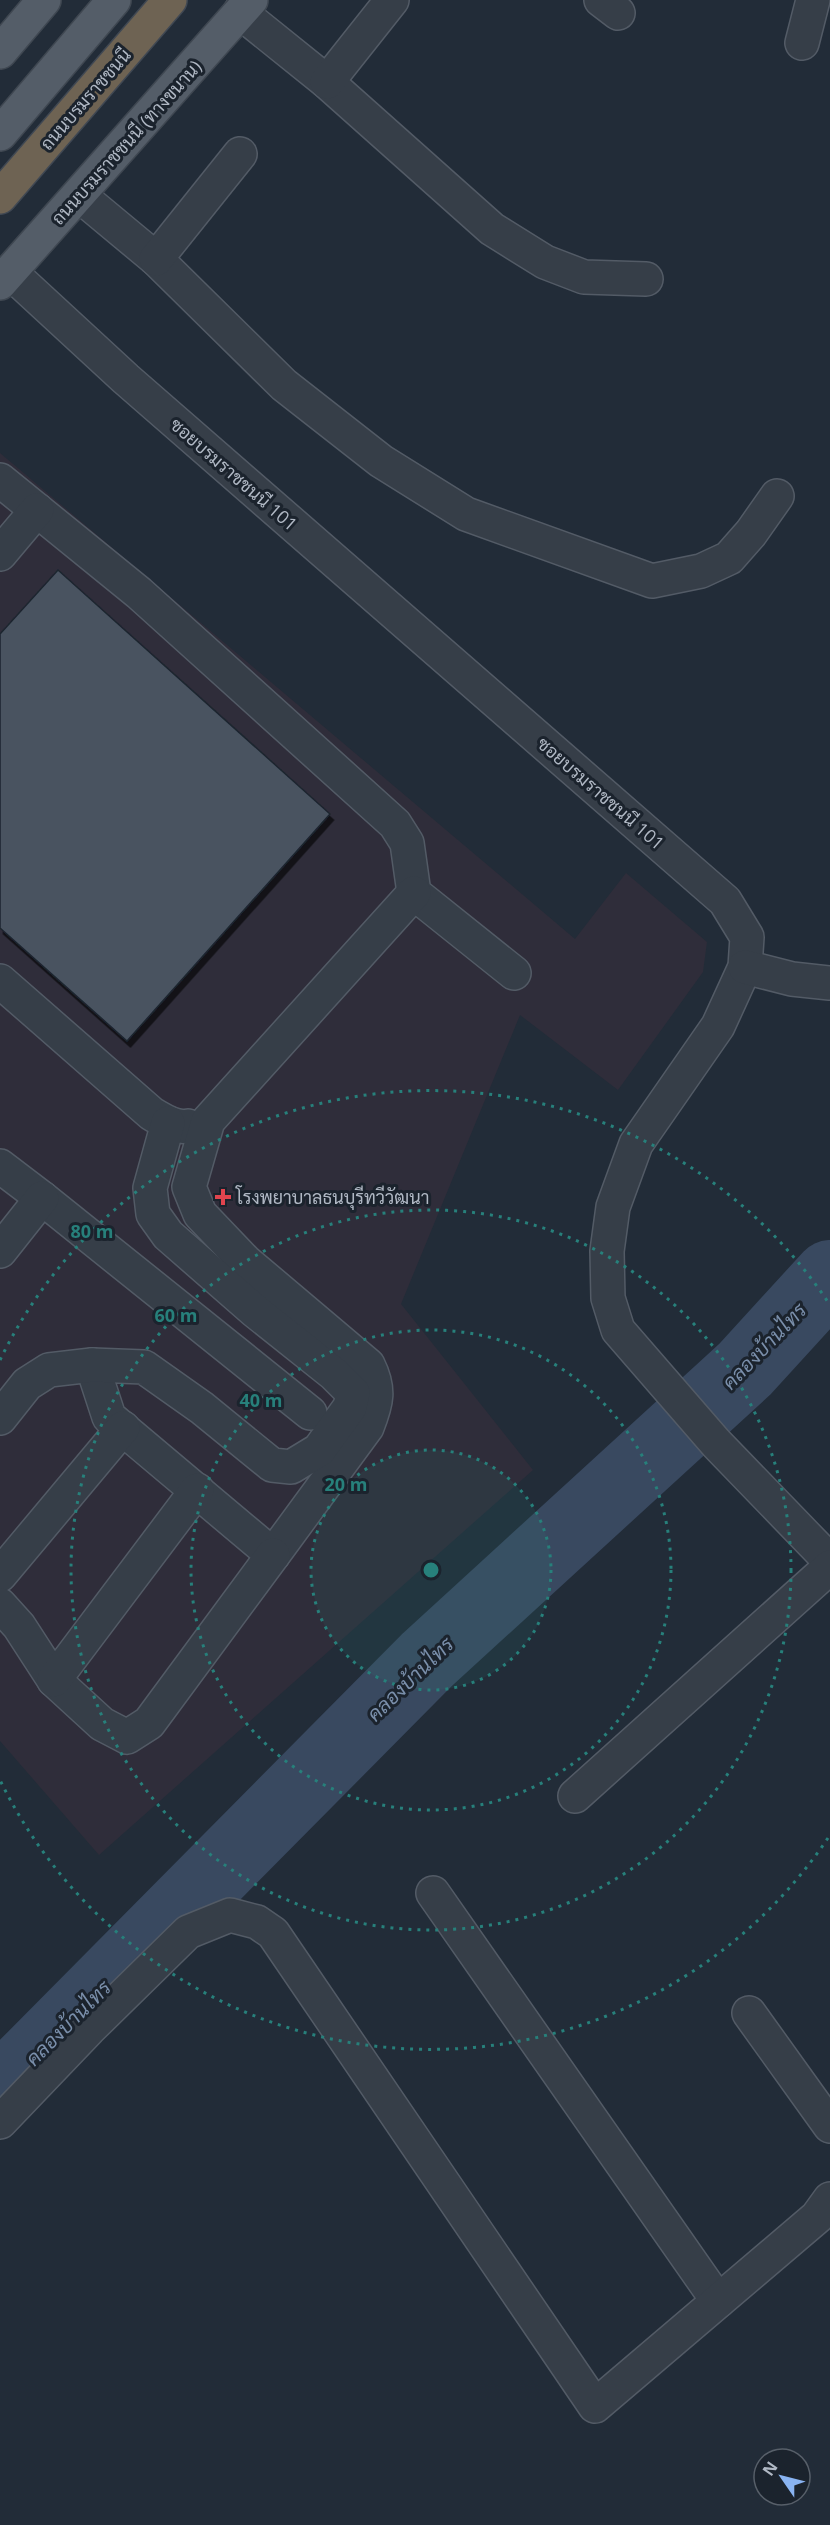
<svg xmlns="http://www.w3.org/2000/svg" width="830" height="2525" font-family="'Open Sans',Sarabun,sans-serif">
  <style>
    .medical { fill: #2f2d3a }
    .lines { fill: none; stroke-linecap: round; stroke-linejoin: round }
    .river { stroke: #394960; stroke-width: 72 }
    .building { fill: #485361; stroke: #1d252f; stroke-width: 1.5; filter: url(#shadow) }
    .minor-casing { stroke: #535b66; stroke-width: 36 }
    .major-casing { stroke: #3f4751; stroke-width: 36 }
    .highway-casing { stroke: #404853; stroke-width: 36 }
    .minor { stroke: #363e48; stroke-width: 33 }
    .major { stroke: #545d68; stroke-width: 33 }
    .highway { stroke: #6e6353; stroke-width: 33 }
    .ring { fill: none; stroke: #27807b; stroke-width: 3; stroke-dasharray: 3 6 }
    .health-dot { fill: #e0444e; stroke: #1b232d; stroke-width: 2 }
    .labels { text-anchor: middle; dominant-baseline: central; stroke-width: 6; stroke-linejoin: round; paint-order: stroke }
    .street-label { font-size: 18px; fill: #b0b8c4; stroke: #1b232d }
    .poi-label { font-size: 18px; fill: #b0b8c4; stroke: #1b232d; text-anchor: start }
    .water-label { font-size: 20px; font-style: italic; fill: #7a8fab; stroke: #1b232d }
    .centre { fill: #27807b; stroke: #1b232d; stroke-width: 3 }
    .ring-label { font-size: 18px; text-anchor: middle; font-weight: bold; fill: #27807b; stroke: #1b232d; stroke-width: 6; stroke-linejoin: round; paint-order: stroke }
  </style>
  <defs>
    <filter id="shadow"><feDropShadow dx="3.5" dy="6" stdDeviation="0" flood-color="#0009"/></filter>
  </defs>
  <rect width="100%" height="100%" fill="#222c38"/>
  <polygon class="medical" points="0,453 575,939 626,873 707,942 703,972 618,1090 520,1015 401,1304 533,1470 99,1855 0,1741"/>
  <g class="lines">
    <polyline class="river" points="0,2091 427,1660 745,1369 830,1276"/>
  </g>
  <polygon class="building" points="58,570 330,814 127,1041 0,928 0,634"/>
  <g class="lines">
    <defs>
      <g id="minor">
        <polyline points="601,0 618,13"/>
        <polyline points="240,12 327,82 492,229 545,262 584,277 646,279"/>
        <polyline points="802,43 813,0"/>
        <polyline points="327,82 392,0"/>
        <polyline points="79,195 156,259 284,385 381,461 466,514 652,581 701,571 729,558 751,533 777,496"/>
        <polyline points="156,259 240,154"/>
        <polyline points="10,272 126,379 725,901 747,937 745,967 718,1026 636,1144 613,1207 607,1251 608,1298 618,1330 716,1443 830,1561"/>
        <polyline points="0,480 139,593 395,824 407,843 414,893 514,973"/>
        <polyline points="0,554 37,510"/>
        <polyline points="745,967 792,979 830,983"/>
        <path d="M0,981L152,1114C163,1120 175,1129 188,1126"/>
        <polyline points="0,1166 42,1198 310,1413"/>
        <polyline points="0,1251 42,1198"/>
        <path d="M92,1365L109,1417L273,1555L367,1427C377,1402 380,1389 368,1365L245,1261L200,1214L189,1187L208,1121L414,893"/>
        <polyline points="0,1418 27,1384 49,1370 92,1365 144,1367 202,1408 272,1465 291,1467 319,1450 350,1407 353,1393 334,1374 255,1311 168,1235 153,1214 150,1188 168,1123"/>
        <polyline points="0,1575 123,1428"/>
        <polyline points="0,1605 19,1626 54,1680 102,1724 127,1737 149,1723 273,1555"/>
        <polyline points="54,1680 197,1490"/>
        <polyline points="575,1796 830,1567"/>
        <polyline points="433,1893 718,2301"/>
        <polyline points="749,2013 830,2126"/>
        <polyline points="0,2122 89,2029 188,1932 230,1915 257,1922 273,1933 595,2406 817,2217 830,2199"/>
      </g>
      <g id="major">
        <polyline points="0,52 44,0"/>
        <polyline points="0,134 114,0"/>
        <polyline points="0,283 251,0"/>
      </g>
      <polyline id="highway" points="0,197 170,0"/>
    </defs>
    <use href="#minor" class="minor-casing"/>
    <use href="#major" class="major-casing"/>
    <use href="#highway" class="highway-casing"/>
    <use href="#minor" class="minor"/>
    <use href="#major" class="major"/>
    <use href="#highway" class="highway"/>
  </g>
  <circle cx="431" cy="1570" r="120" fill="#27807b" fill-opacity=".12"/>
  <g class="ring">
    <circle cx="431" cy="1570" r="120"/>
    <circle cx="431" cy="1570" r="240"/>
    <circle cx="431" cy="1570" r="360"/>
    <path d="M828 1838A479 479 0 0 1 0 1780M0 1360A479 479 0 0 1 828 1302"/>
  </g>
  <path class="health-dot" d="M220 1188h6v6h6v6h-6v6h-6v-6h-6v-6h6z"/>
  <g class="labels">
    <g class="street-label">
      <text transform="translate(85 99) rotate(-49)">ถนนบรมราชชนนี</text>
      <text transform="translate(126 142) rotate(-48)">ถนนบรมราชชนนี (ทางขนาน)</text>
      <text transform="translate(234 474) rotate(41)">ซอยบรมราชชนนี 101</text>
      <text transform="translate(601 793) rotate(41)">ซอยบรมราชชนนี 101</text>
    </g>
    <g class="poi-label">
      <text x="236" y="1197">โรงพยาบาลธนบุรีทวีวัฒนา</text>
    </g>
    <g class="water-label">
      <text transform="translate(764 1346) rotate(-46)">คลองบ้านไทร</text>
      <text transform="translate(410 1679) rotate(-44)">คลองบ้านไทร</text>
      <text transform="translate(68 2023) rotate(-45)">คลองบ้านไทร</text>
    </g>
  </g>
  <circle cx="431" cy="1570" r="9" class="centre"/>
  <g class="ring-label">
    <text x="92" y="1238">80 m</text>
    <text x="176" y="1322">60 m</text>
    <text x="261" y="1407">40 m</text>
    <text x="346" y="1491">20 m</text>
  </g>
  <g transform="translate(782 2477) rotate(305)"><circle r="28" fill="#1b232d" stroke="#575f69" stroke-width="1.5"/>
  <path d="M0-4.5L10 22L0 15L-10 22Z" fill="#89b3f1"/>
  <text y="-9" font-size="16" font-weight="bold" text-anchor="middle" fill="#b0b8c4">N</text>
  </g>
</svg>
